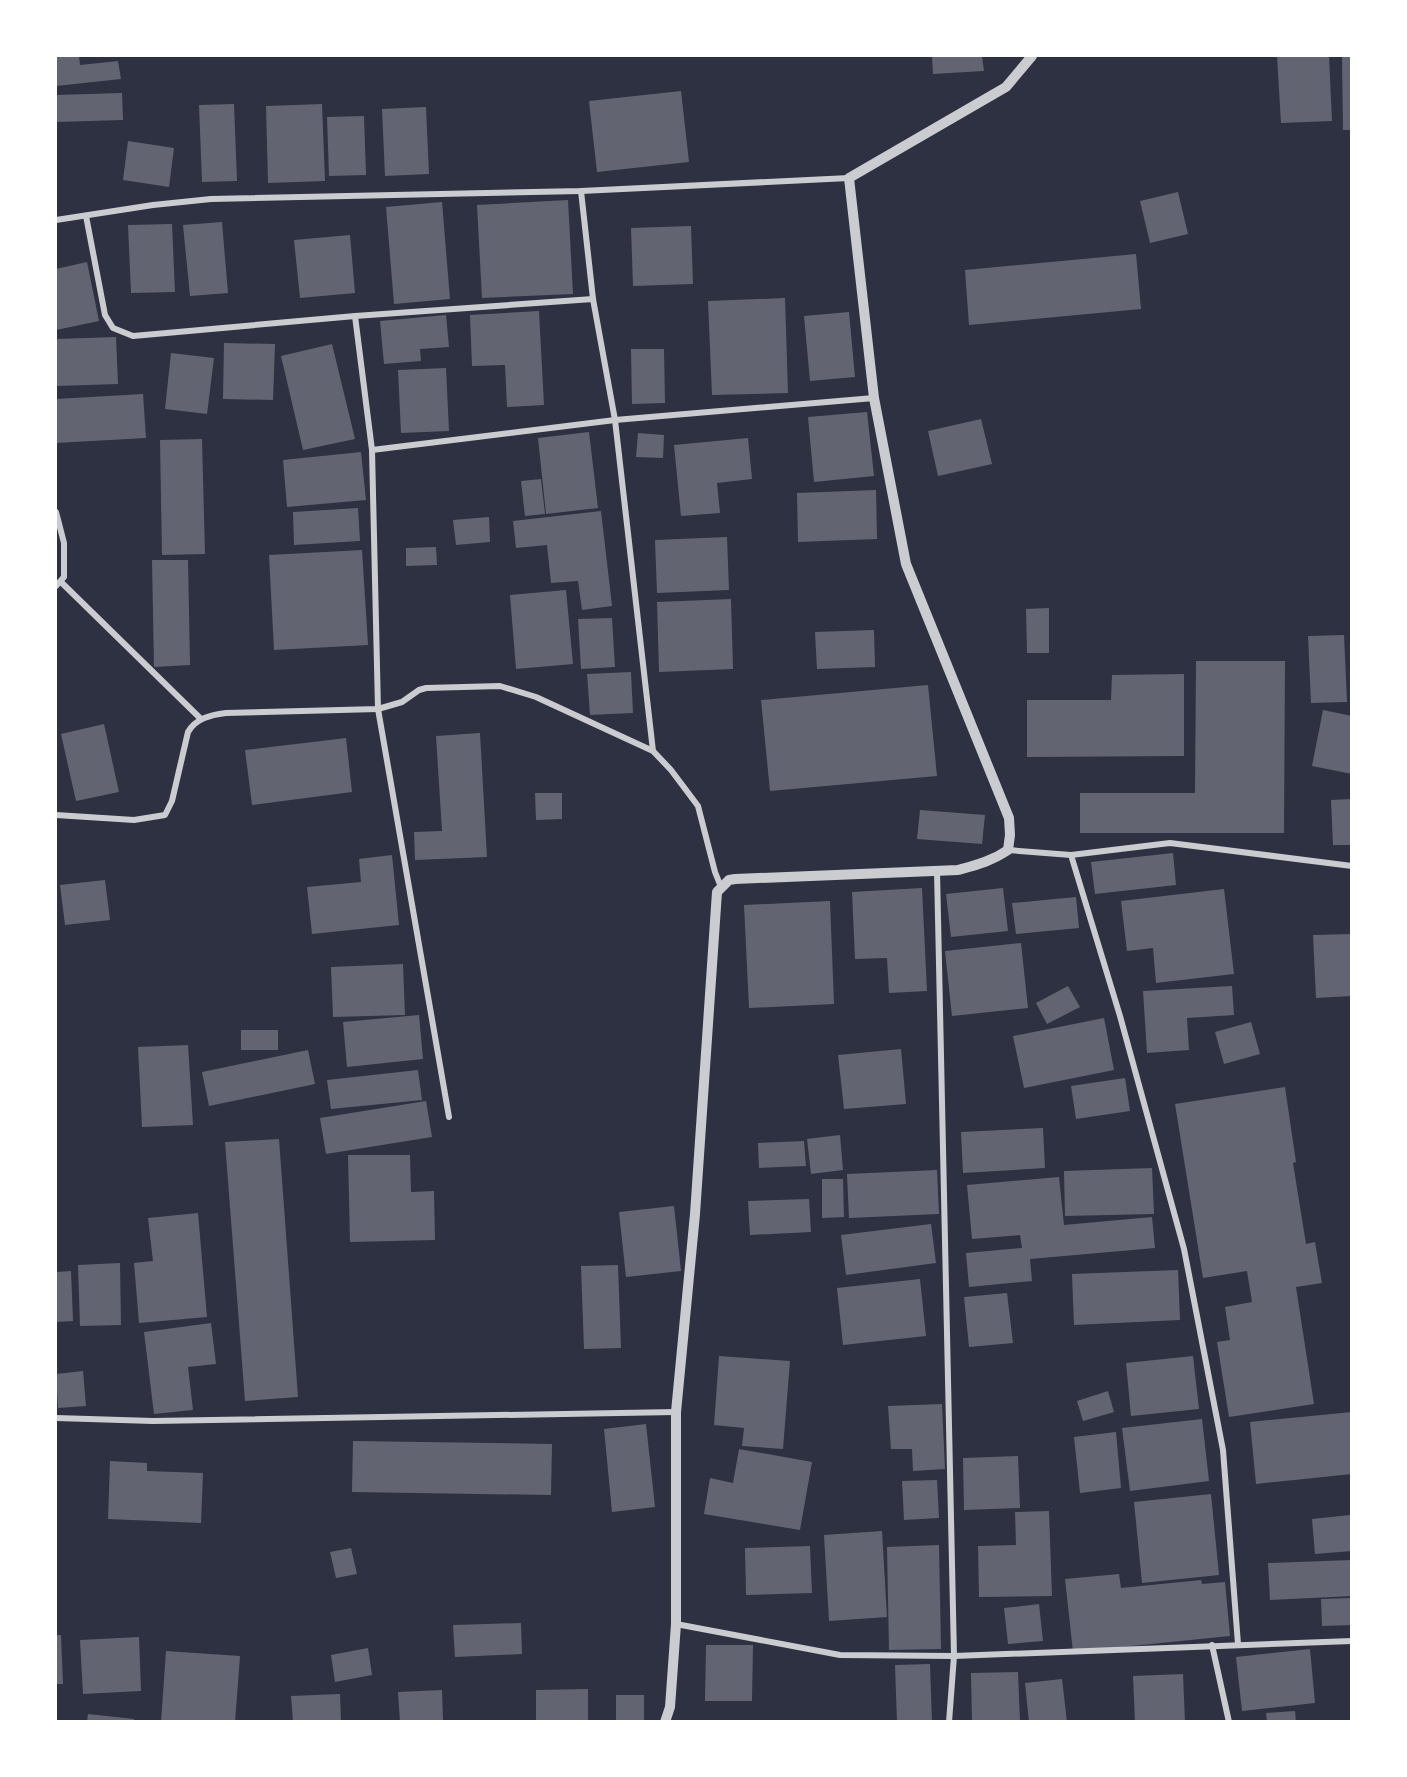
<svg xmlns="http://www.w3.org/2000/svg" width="1407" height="1777" font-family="'Golos Text',sans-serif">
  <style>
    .building { fill: #626471 }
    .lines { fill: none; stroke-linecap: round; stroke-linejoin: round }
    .minor { stroke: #caccd0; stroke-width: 6 }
    .tertiary { stroke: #caccd0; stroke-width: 10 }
  </style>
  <rect width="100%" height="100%" fill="#2d3142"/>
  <g class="building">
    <polygon points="56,56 79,56 80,65 118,61 121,79 56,86"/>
    <polygon points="932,56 982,56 984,71 933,74"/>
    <polygon points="1277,56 1329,56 1332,121 1281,123"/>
    <polygon points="1342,56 1352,56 1352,130 1343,130"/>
    <polygon points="681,91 689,162 597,172 589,101"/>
    <polygon points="122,93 123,120 56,122 56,95"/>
    <polygon points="234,104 237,181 202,182 199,105"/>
    <polygon points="322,104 325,181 268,183 266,106"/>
    <polygon points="426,107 429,174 385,176 382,109"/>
    <polygon points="364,116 366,175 329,176 327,117"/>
    <polygon points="128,141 174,148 169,187 123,180"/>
    <polygon points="1178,192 1188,234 1150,243 1140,201"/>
    <polygon points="568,200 573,294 482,298 477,205"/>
    <polygon points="442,202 450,299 394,304 386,207"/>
    <polygon points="222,222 228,293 190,296 183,225"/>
    <polygon points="172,224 175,292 131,293 128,225"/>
    <polygon points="691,226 693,284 633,286 631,228"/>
    <polygon points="350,235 355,293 300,298 294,240"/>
    <polygon points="1136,254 1141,309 969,325 965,270"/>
    <polygon points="87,262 99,321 56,330 56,269"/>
    <polygon points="785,298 788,393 712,395 708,301"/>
    <polygon points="539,311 544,405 507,407 505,365 472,366 470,315"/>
    <polygon points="849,312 855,377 810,381 804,316"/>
    <polygon points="446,315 449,347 420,349 421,361 384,364 380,321"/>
    <polygon points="116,337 118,384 56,386 56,339"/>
    <polygon points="224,343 275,344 273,400 223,399"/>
    <polygon points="332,344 355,439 303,450 281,356"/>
    <polygon points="631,349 664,349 665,403 632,404"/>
    <polygon points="171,353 214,358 207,414 165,409"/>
    <polygon points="446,368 449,431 401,433 398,370"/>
    <polygon points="143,394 146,438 56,443 56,399"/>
    <polygon points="867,412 874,476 814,482 808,417"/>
    <polygon points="981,419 992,464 938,476 928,431"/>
    <polygon points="589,432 598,508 546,514 538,438"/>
    <polygon points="638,433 664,435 663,458 636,457"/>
    <polygon points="748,438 752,479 717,483 720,513 681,516 674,445"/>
    <polygon points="202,439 205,554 162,555 160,440"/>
    <polygon points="361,452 366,500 287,507 283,460"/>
    <polygon points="541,479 545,514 525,516 521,481"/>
    <polygon points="876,490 877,539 798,542 797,493"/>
    <polygon points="358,508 360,541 294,545 293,512"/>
    <polygon points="601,511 612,606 582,610 578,581 551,583 547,545 516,548 513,521"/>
    <polygon points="489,517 490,542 456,545 453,520"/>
    <polygon points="727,537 729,590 657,593 655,540"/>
    <polygon points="436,547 437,565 406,566 406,548"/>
    <polygon points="362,550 368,645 274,650 269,555"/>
    <polygon points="152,560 188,560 190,665 154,667"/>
    <polygon points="566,590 573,664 516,669 510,595"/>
    <polygon points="731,599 733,669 659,672 657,602"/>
    <polygon points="1049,608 1049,653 1027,653 1026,609"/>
    <polygon points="612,618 615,667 581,669 578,619"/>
    <polygon points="874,630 875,667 817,669 815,632"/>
    <polygon points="1344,635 1347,702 1311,703 1308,636"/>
    <polygon points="1196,661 1285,661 1284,833 1080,833 1080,793 1195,793"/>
    <polygon points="631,672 633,713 590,715 587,674"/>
    <polygon points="1184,674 1184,756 1027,757 1027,700 1111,700 1112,675"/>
    <polygon points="928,685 937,776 770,791 761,700"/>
    <polygon points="1323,710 1352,716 1352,774 1312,766"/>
    <polygon points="104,724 119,792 76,801 61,734"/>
    <polygon points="480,733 487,857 415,860 414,832 442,831 436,736"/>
    <polygon points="346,738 352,792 252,805 245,750"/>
    <polygon points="535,793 562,793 562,819 536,820"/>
    <polygon points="1352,799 1352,845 1333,845 1331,800"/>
    <polygon points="920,810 985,815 982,844 917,839"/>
    <polygon points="1173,853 1176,885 1095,894 1091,862"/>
    <polygon points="392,855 399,925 312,934 307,887 361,882 359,859"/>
    <polygon points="105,880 110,920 65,925 60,885"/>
    <polygon points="922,888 927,991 889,993 887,958 855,959 852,892"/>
    <polygon points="1003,888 1008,931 951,937 946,894"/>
    <polygon points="1224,889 1234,974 1156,983 1153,948 1127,951 1121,901"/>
    <polygon points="1076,897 1079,928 1016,934 1012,903"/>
    <polygon points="830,901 834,1004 749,1008 744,905"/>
    <polygon points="1352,934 1352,996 1316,998 1313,935"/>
    <polygon points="1021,943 1028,1008 952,1016 945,951"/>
    <polygon points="403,964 405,1015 333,1017 331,967"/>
    <polygon points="1068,986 1080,1007 1047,1024 1036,1003"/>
    <polygon points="1232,986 1234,1015 1187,1018 1189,1050 1147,1053 1143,991"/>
    <polygon points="419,1015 423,1059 347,1067 343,1022"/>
    <polygon points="1104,1018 1114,1070 1024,1088 1013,1036"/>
    <polygon points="1251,1022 1260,1054 1224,1064 1215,1032"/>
    <rect x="241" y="1030" width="37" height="20"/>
    <polygon points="188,1045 193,1125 142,1127 138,1047"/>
    <polygon points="901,1049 906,1104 844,1109 838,1055"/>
    <polygon points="308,1050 315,1084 209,1106 202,1072"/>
    <polygon points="418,1070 422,1100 331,1109 327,1080"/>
    <polygon points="1125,1078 1130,1111 1076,1119 1071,1086"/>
    <polygon points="1285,1087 1296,1162 1293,1163 1306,1244 1315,1242 1322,1283 1296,1287 1314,1404 1229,1417 1217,1342 1230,1340 1225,1307 1252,1302 1247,1271 1203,1278 1175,1104"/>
    <polygon points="426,1101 432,1137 326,1154 320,1118"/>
    <polygon points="1043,1128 1045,1168 963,1173 961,1132"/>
    <polygon points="840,1135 843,1170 811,1174 807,1139"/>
    <polygon points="279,1139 298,1397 245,1401 225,1142"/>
    <polygon points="804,1141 806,1166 759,1168 758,1143"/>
    <polygon points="348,1155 410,1155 411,1192 434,1191 435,1240 350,1242"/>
    <polygon points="1152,1168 1154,1214 1065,1216 1064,1171"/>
    <polygon points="937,1170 939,1214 849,1218 847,1174"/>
    <polygon points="1059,1177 1064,1225 1152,1217 1155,1248 1030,1259 1032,1281 969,1287 966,1253 1022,1248 1020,1235 972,1239 967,1185"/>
    <polygon points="822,1179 843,1179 844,1217 822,1218"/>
    <polygon points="809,1199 811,1232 750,1235 748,1201"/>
    <polygon points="674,1206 681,1271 626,1277 619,1212"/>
    <polygon points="198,1213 207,1317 139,1323 134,1263 153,1261 148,1218"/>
    <polygon points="931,1224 936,1263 846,1275 841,1235"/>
    <polygon points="120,1263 121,1325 80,1326 78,1265"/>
    <polygon points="618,1265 621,1348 584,1349 581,1266"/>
    <polygon points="1178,1270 1180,1320 1074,1325 1072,1274"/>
    <polygon points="71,1271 73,1321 56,1322 56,1272"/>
    <polygon points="920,1279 926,1336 843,1345 837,1288"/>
    <polygon points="1007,1293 1013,1343 969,1347 964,1297"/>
    <polygon points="211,1323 216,1364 188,1367 193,1410 154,1414 144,1332"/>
    <polygon points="719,1356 790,1361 783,1449 742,1446 744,1428 714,1425"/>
    <polygon points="1193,1356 1199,1409 1131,1416 1126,1363"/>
    <polygon points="83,1371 86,1406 58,1408 56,1374"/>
    <polygon points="1108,1391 1114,1412 1083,1421 1077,1401"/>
    <polygon points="942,1404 945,1469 913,1471 912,1449 891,1449 888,1406"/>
    <polygon points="1352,1412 1352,1474 1256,1484 1250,1422"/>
    <polygon points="1202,1419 1209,1481 1130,1491 1122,1428"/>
    <polygon points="646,1424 655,1507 612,1512 604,1429"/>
    <polygon points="1116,1432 1121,1488 1080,1493 1074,1437"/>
    <polygon points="353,1441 552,1444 551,1495 352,1492"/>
    <polygon points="739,1449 812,1462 800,1530 704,1514 710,1478 733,1483"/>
    <polygon points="1018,1456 1020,1508 964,1510 963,1458"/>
    <polygon points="110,1461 147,1463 147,1471 203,1473 201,1523 108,1519"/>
    <polygon points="937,1480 939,1518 904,1520 902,1481"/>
    <polygon points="1211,1494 1219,1575 1142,1583 1134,1502"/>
    <polygon points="1049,1511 1052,1596 979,1597 978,1546 1016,1545 1015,1512"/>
    <polygon points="1350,1515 1352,1551 1315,1554 1312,1519"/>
    <polygon points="882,1531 887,1617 829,1621 824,1535"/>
    <polygon points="939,1545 941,1649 889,1650 887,1547"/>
    <polygon points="810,1546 812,1593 746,1595 745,1548"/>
    <polygon points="351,1548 357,1574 336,1578 330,1552"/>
    <polygon points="1352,1560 1352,1596 1270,1600 1268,1563"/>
    <polygon points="1119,1574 1121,1588 1201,1580 1202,1584 1225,1582 1230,1636 1073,1652 1065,1579"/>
    <polygon points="1352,1598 1352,1625 1322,1626 1321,1599"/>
    <polygon points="1039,1604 1043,1641 1008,1644 1004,1608"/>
    <polygon points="521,1623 522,1654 455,1657 453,1625"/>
    <polygon points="56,1635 61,1635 63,1684 56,1684"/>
    <polygon points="139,1637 141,1691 83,1694 80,1640"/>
    <polygon points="706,1645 753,1645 752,1701 705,1701"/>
    <polygon points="368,1648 372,1675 335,1682 331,1655"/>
    <polygon points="1310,1649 1315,1703 1242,1711 1236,1657"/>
    <polygon points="166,1651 240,1656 235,1722 161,1722"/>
    <polygon points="930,1664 932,1722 897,1722 895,1665"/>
    <polygon points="1018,1672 1020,1722 972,1722 971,1673"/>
    <polygon points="1183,1674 1185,1722 1135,1722 1133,1676"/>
    <polygon points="1062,1679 1067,1722 1029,1722 1025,1683"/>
    <polygon points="588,1689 588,1722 536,1722 536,1690"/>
    <polygon points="442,1690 443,1722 400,1722 398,1692"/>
    <polygon points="340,1694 341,1722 293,1722 291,1696"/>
    <rect x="616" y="1695" width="28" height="27"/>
    <polygon points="1295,1711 1296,1722 1267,1722 1266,1713"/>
    <polygon points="88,1714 134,1719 134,1722 87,1722"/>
  </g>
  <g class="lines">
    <g class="minor">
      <polyline points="581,191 593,299 615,420 653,751"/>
      <polyline points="86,216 105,315 113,328 133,336 355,316 593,299"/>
      <polyline points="56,220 153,205 211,199 581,191 849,178"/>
      <polyline points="355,316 372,450 378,709 449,1117"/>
      <polyline points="372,450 615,420 874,398"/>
      <polyline points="56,512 64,543 64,577 56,586"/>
      <polyline points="61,582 201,719"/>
      <path d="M56,815L134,820L165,815L172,801L188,732C196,718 211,715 226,713L378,709L402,702L419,690L426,688L500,686L536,697L653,751L671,770L698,806L715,872L721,887"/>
      <polyline points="1008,850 1071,855 1120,1016 1184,1249 1223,1450 1238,1644"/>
      <polyline points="1071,855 1170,843 1352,866"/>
      <polyline points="937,871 954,1656 949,1722"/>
      <polyline points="56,1418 153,1421 676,1412"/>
      <polyline points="676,1624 840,1655 954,1656 1352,1641"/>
      <polyline points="1212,1645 1229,1722"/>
    </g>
    <path class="tertiary" d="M665,1722L670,1707L676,1624V1412L695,1214L717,892L729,880L735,879L958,870C976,865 992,861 1008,850L1010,835L1009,818L906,564L874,398L849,178L1006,87L1032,56"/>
  </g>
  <rect width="1407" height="1777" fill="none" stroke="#ffffff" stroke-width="114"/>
</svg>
